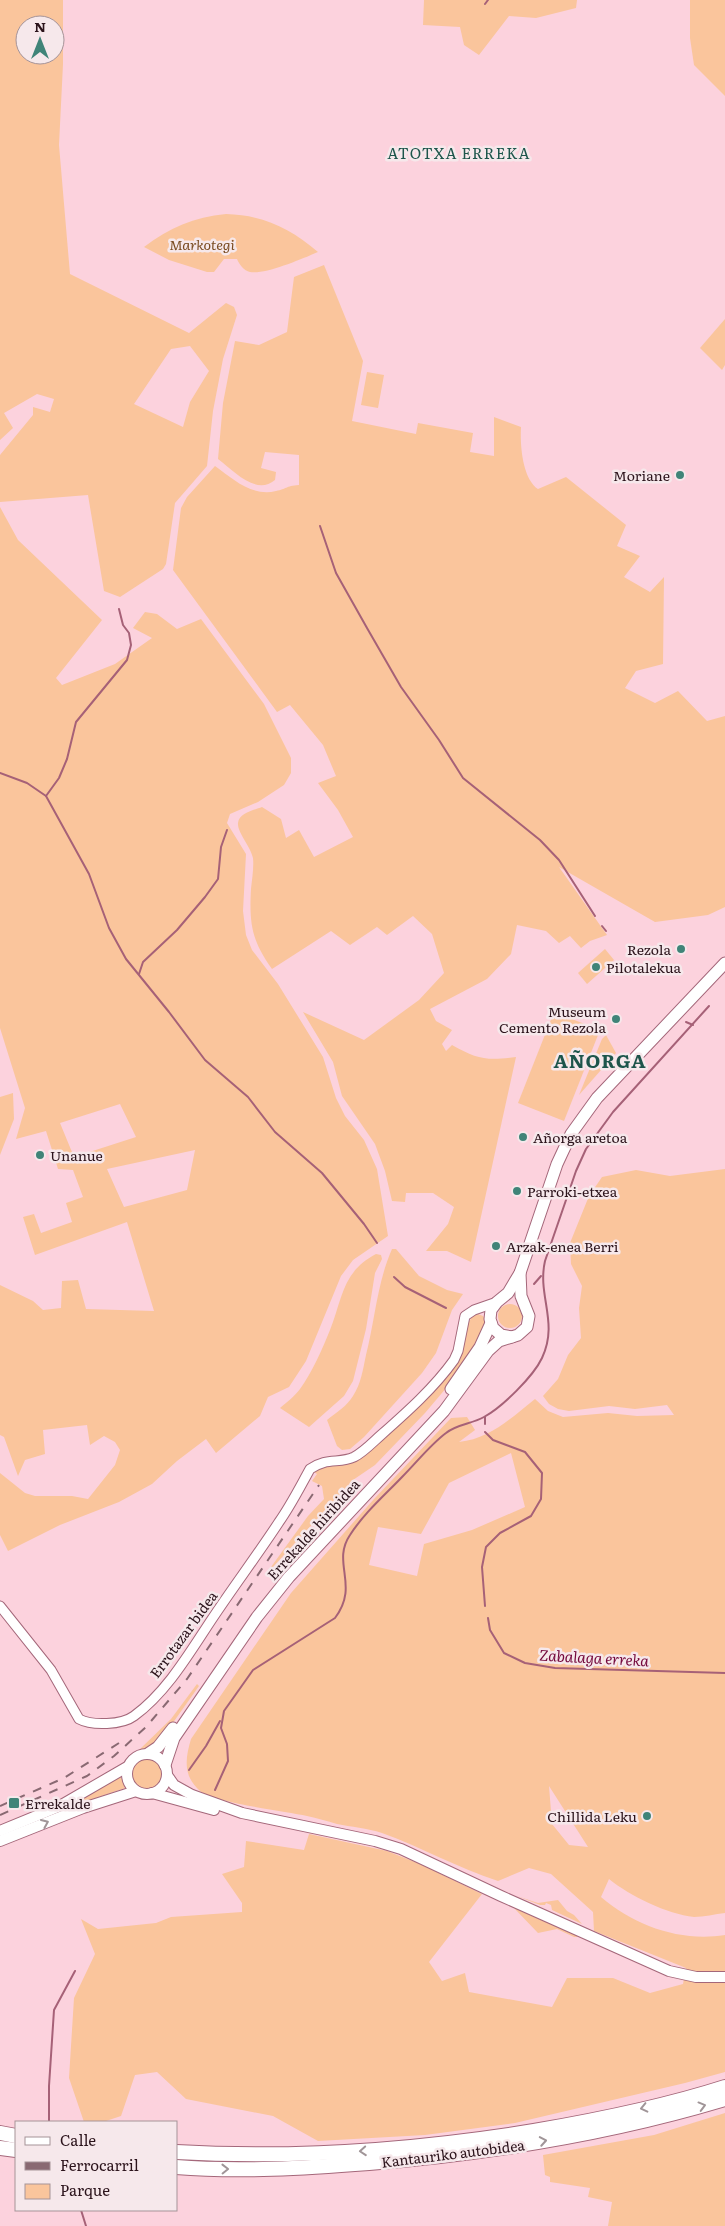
<svg xmlns="http://www.w3.org/2000/svg" width="725" height="2226" font-family="Literata,serif">
  <style>
    .green { fill: #fac59c; fill-rule: evenodd }
    .lines { fill: none; stroke-linecap: round; stroke-linejoin: round }
    .stream { stroke: #a66177; stroke-width: 2 }
    .tertiary-casing { stroke: #a4677a; stroke-width: 11 }
    .secondary-casing { stroke: #a4677a; stroke-width: 12 }
    .primary-casing { stroke: #a4677a; stroke-width: 13 }
    .motorway-casing { stroke: #a4677a; stroke-width: 16 }
    .tertiary { stroke: #fff; stroke-width: 9 }
    .secondary { stroke: #fff; stroke-width: 10 }
    .primary { stroke: #fff; stroke-width: 11 }
    .motorway { stroke: #fff; stroke-width: 14 }
    .rail { stroke: #896972; stroke-width: 2; stroke-dasharray: 9 9; stroke-linecap: butt }
    .oneway { stroke: #a09598 }
    .poi-dot { fill: #408478; stroke: #f6e8eb; stroke-width: 2 }
    .labels { text-anchor: middle; dominant-baseline: central; stroke-width: 5; stroke-linejoin: round; paint-order: stroke }
    .park-label { font-size: 14px; font-style: italic; fill: #7a4b21; stroke: #f6e8eb }
    .poi-label { font-size: 14px; fill: #2b131b; stroke: #f6e8eb; text-anchor: start }
    .street-label { font-size: 14px; fill: #2b131b; stroke: #f6e8eb }
    .neighbourhood-label { font-size: 15px; letter-spacing: 1px; fill: #1d554b; stroke: #f6e8eb }
    .water-label { font-size: 15px; font-style: italic; fill: #74083c; stroke: #f6e8eb }
    .district-label { font-size: 19px; font-weight: bold; letter-spacing: 1px; fill: #1d554b; stroke: #f6e8eb }
  </style>
  <rect width="100%" height="100%" fill="#fcd2dd"/>
  <g class="green">
    <path d="M0,0H63V64L59,145L70,274L189,333L226,303L234,307L237,315L223,359L213,411L207,466L175,503L166,564L163,569L120,597L104,591L88,495L0,502V455L33,415V407L50,412L54,399L37,394L4,413L13,428L0,440ZM25,25H55V55H25ZM190,346L209,371L190,402L183,427L134,404L171,349Z"/>
    <polygon points="424,0 577,0 576,8 536,18 509,16 479,55 464,45 460,27 423,25"/>
    <polygon points="690,0 725,0 725,96 694,65 690,38"/>
    <path d="M226,214C263,215 290,228 318,252C304,258 265,275 250,272C244,271 239,264 237,259H224L214,272H207L169,260L144,247C169,228 194,217 226,214Z"/>
    <path d="M324,265L363,361L352,421L416,434L418,423L473,433L470,452L494,456V417L521,427C520,444 522,478 538,489L566,477L626,525L617,546L640,556L624,577L650,592L664,577L663,664L636,671L625,688L655,703L678,691L707,721L725,716V907L708,915L655,922L559,867L607,935L590,941L581,948L570,936L559,943L546,931L517,925L511,954L487,979L430,1009L436,1021L452,1030L442,1044L446,1051L452,1045C477,1059 486,1061 516,1057L471,1262L447,1251H426L448,1224L454,1207L433,1193H406L405,1202L392,1201L385,1171L375,1144L342,1096L333,1062L303,1012L364,1040L419,1000L444,973L432,934L413,916L387,935L377,927L350,945L331,931L272,969C252,941 249,924 251,889C252,879 254,868 253,858C251,847 237,832 238,823C239,813 254,810 262,807L281,819L286,838L299,830L314,857L353,837L338,810L318,783L336,776L323,745L290,705L277,712L173,570L181,508L187,497L215,466C233,479 252,497 276,491C287,489 285,486 299,485V455L265,452L261,468L276,472L275,480C256,496 234,471 218,459L223,403L235,341L259,345L287,332L294,277Z"/>
    <polygon points="725,319 725,365 722,370 700,348"/>
    <polygon points="367,372 384,375 378,408 361,405"/>
    <path d="M0,507L18,540L102,620L56,678L62,685L115,664L152,638L133,628L145,612L157,614L177,629L201,619L264,704L291,758V773L284,785L258,802L230,814L227,823L246,854L243,911L246,935L252,950L278,984L323,1057L336,1098L345,1116L364,1140L377,1169L388,1236L353,1260L341,1276L306,1361L289,1387L268,1397L260,1416L216,1453L206,1439L177,1461L152,1484L119,1502L60,1525L8,1551L0,1535V1473L25,1493L35,1496H72L88,1499L115,1465L120,1450L115,1442L104,1436L90,1445L87,1425L43,1430L45,1454L25,1460L18,1476L4,1437L0,1435V1285L33,1301L43,1310L61,1308L62,1281L78,1280L86,1309L154,1311L127,1222L35,1255L23,1217L34,1214L41,1233L72,1222L66,1203L83,1197L73,1170L58,1169L46,1131L16,1139L25,1108L0,1028ZM120,1104L136,1137L74,1157L60,1123ZM195,1150L187,1190L124,1207L107,1169Z"/>
    <polygon points="605,949 614,960 587,984 578,973"/>
    <polygon points="554,1012 600,1030 564,1121 518,1103"/>
    <polygon points="606,1035 616,1053 579,1095 602,1039"/>
    <polygon points="13,1093 14,1119 0,1155 0,1097"/>
    <path d="M725,1169V1913C715,1914 704,1917 694,1917C667,1914 630,1896 609,1879L601,1897C635,1926 680,1942 725,1935V2072L685,2083L515,2123L425,2135L318,2141L273,2116L186,2099L157,2072L135,2075L121,2116L103,2122H84L69,2078L74,1998L95,1954L81,1919L98,1929L156,1923L171,1917L242,1912V1903L222,1874L244,1867L246,1841L304,1850L309,1834L387,1851L420,1864L482,1894L429,1962L442,1981L465,1973L469,1992L552,2007L567,1978H613L650,1993L683,1984L686,1968L594,1931L593,1912L551,1874L529,1868L498,1881C458,1868 421,1847 382,1833C367,1828 351,1827 337,1824C327,1821 317,1818 307,1816C285,1811 215,1803 200,1791C183,1776 185,1759 191,1739L291,1593L374,1499L451,1418L467,1417L475,1430L459,1442C490,1439 511,1418 535,1399L548,1411L563,1417L608,1413L637,1416L674,1415L667,1405L635,1409L609,1406L569,1411L558,1409L549,1404L543,1396L558,1379L568,1355L581,1338L579,1308L582,1286L571,1264L570,1243L589,1196L602,1177L636,1170L670,1176ZM511,1453L525,1507L472,1530L424,1544L417,1576L369,1565L378,1527L421,1534L449,1483ZM549,1786L588,1847L569,1845L552,1824Z"/>
    <path d="M392,1249H396L419,1276L447,1290L463,1294L452,1310L436,1353L422,1373L364,1437L350,1449L342,1450L337,1446L327,1420C337,1412 347,1406 353,1396C361,1384 363,1369 366,1355C375,1320 377,1283 392,1249Z"/>
    <path d="M376,1254L381,1255L382,1259L375,1273L366,1329L353,1381L344,1396L309,1427L280,1408C287,1402 295,1396 300,1389C312,1372 322,1350 330,1330C343,1297 342,1272 376,1254Z"/>
    <circle cx="510" cy="1316" r="12"/>
    <polygon points="478,1314 483,1316 486,1320 481,1341 447,1387 425,1413 375,1465 353,1480 272,1568 271,1567 308,1516 324,1499 322,1486 312,1481 317,1474 314,1472 320,1466 357,1459 461,1352 467,1325 473,1315"/>
    <polygon points="197,1684 199,1686 160,1741 152,1748 139,1750 171,1719"/>
    <circle cx="147" cy="1774" r="16"/>
    <polygon points="121,1777 125,1788 72,1806 74,1801"/>
    <polygon points="517,1896 538,1903 558,1900 567,1911 574,1915 582,1924 552,1910 551,1905 546,1903 545,1905 540,1905"/>
    <polygon points="514,1908 577,1936 578,1937 574,1937 557,1929 538,1933"/>
    <polygon points="725,2113 725,2226 608,2226 612,2202 588,2197 590,2188 550,2182 550,2177 545,2175 543,2155 654,2135"/>
  </g>
  <g class="lines">
    <g class="stream">
      <polyline points="485,4 488,0"/>
      <polyline points="320,526 336,573 367,628 401,687 439,740 463,778 540,840 559,860 595,916"/>
      <polyline points="0,773 27,783 46,796 89,874 109,928 126,959 169,1012 205,1060 248,1097 275,1132 322,1173 364,1224 377,1243"/>
      <polyline points="46,796 59,778 67,759 76,722 127,660 131,645 129,633 123,625 119,609"/>
      <polyline points="602,926 606,931"/>
      <polyline points="139,974 143,962 177,930 205,897 218,879 221,847 227,830"/>
      <polyline points="686,1022 693,1025"/>
      <polyline points="394,1277 405,1287 446,1308"/>
      <polyline points="534,1284 541,1276"/>
      <polyline points="485,1424 485,1417"/>
      <polyline points="485,1432 493,1440 525,1452 542,1473 541,1499 531,1516 500,1533 486,1547 482,1567 485,1606"/>
      <polyline points="488,1618 490,1630 504,1653 525,1663 555,1668 725,1673"/>
      <polyline points="189,1770 206,1746 220,1721"/>
      <path d="M215,1790L228,1761L227,1744L221,1728L224,1711L253,1670L335,1618C360,1585 331,1563 350,1535C364,1513 385,1495 403,1476C417,1462 430,1445 446,1433C457,1424 472,1424 484,1417C502,1407 533,1377 542,1358C559,1322 537,1296 545,1261L576,1171L586,1149L613,1112L709,1006"/>
      <polyline points="49,2122 49,2086 54,2010 75,1971"/>
      <polyline points="81,2210 86,2226"/>
    </g>
    <defs>
      <path id="tertiary" d="M0,1606L51,1670L79,1719C92,1726 122,1725 134,1716C167,1692 190,1652 212,1619C234,1586 258,1554 279,1522C291,1505 300,1487 310,1469C327,1457 339,1464 354,1457C364,1452 373,1442 381,1435C407,1412 434,1388 454,1360L458,1351L465,1316L474,1310L497,1302"/>
      <g id="secondary">
        <circle cx="147" cy="1774" r="20"/>
        <polyline points="167,1775 174,1785 192,1795 242,1813 375,1841 401,1849 501,1896 669,1971 696,1977 725,1977"/>
        <polyline points="152,1793 214,1810"/>
        <polyline points="0,1831 58,1807 127,1767"/>
        <polyline points="0,1841 83,1808 136,1791"/>
      </g>
      <g id="primary">
        <polyline points="512,1337 501,1335 493,1328 490,1319 491,1310 497,1302 508,1293 520,1273 557,1164 571,1134 597,1098 725,963"/>
        <polyline points="451,1389 480,1347 491,1323"/>
        <polyline points="149,1753 158,1747 173,1728"/>
        <polyline points="165,1765 174,1738 257,1617 289,1577 444,1411 488,1351 499,1341 518,1335 527,1327 529,1316 521,1296 520,1273"/>
      </g>
      <g id="motorway">
        <polyline points="0,2133 16,2136"/>
        <polyline points="0,2148 16,2150"/>
        <path d="M176,2152C296,2159 416,2150 534,2131C598,2120 663,2107 725,2087"/>
        <path d="M176,2167C240,2172 305,2168 369,2163C489,2153 609,2134 725,2099"/>
      </g>
    </defs>
    <use href="#tertiary" class="tertiary-casing"/>
    <use href="#secondary" class="secondary-casing"/>
    <use href="#primary" class="primary-casing"/>
    <use href="#motorway" class="motorway-casing"/>
    <use href="#tertiary" class="tertiary"/>
    <use href="#secondary" class="secondary"/>
    <use href="#primary" class="primary"/>
    <use href="#motorway" class="motorway"/>
    <g class="rail">
      <polyline points="0,1806 64,1778 119,1743"/>
      <polyline points="0,1815 87,1776 114,1756 146,1727 187,1679 319,1485"/>
    </g>
  </g>
  <defs><path id="oneway-chevron" d="M-2-3.5L2.5 0L-2 3.5" fill="none" stroke-width="1.6" stroke-linecap="round" stroke-linejoin="round" transform="scale(1.25)"/></defs>
  <g class="oneway">
    <use href="#oneway-chevron" transform="translate(45 1823) rotate(-23)"/>
    <use href="#oneway-chevron" transform="translate(702 2106) rotate(-15)"/>
    <use href="#oneway-chevron" transform="translate(644 2108) rotate(167)"/>
    <use href="#oneway-chevron" transform="translate(543 2141) rotate(-10)"/>
    <use href="#oneway-chevron" transform="translate(363 2151) rotate(176)"/>
    <use href="#oneway-chevron" transform="translate(225 2169) rotate(-1)"/>
  </g>
  <g class="poi-dot">
    <circle cx="680" cy="475" r="5"/>
    <circle cx="681" cy="949" r="5"/>
    <circle cx="596" cy="967" r="5"/>
    <circle cx="616" cy="1019" r="5"/>
    <circle cx="523" cy="1137" r="5"/>
    <circle cx="40" cy="1155" r="5"/>
    <circle cx="517" cy="1191" r="5"/>
    <circle cx="496" cy="1246" r="5"/>
    <rect x="8" y="1797" width="12" height="12" rx="2.5"/>
    <circle cx="647" cy="1816" r="5"/>
  </g>
  <g class="labels">
    <g class="park-label">
      <text x="202" y="244">Markotegi</text>
    </g>
    <g class="poi-label">
      <text x="670" y="475" text-anchor="end">Moriane</text>
      <text x="671" y="949" text-anchor="end">Rezola</text>
      <text x="606" y="967">Pilotalekua</text>
      <text x="606" y="1011" text-anchor="end">Museum<tspan x="606" dy="16">Cemento Rezola</tspan></text>
      <text x="533" y="1137">Añorga aretoa</text>
      <text x="50" y="1155">Unanue</text>
      <text x="527" y="1191">Parroki-etxea</text>
      <text x="506" y="1246">Arzak-enea Berri</text>
      <text x="25" y="1803">Errekalde</text>
      <text x="637" y="1816" text-anchor="end">Chillida Leku</text>
    </g>
    <g class="street-label">
      <text transform="translate(313 1529) rotate(-48)">Errekalde hiribidea</text>
      <text transform="translate(183 1634) rotate(-54)">Errotazar bidea</text>
      <text transform="translate(453 2153) rotate(-7)">Kantauriko autobidea</text>
    </g>
    <g class="neighbourhood-label">
      <text x="459" y="152">ATOTXA ERREKA</text>
    </g>
    <g class="water-label">
      <text transform="translate(594 1657) rotate(3)">Zabalaga erreka</text>
    </g>
    <g class="district-label">
      <text x="600" y="1060">AÑORGA</text>
    </g>
  </g>
  <rect x="15" y="2121" width="162" height="90" fill="#f6e8eb" stroke="#a59398"/>
  <rect x="25" y="2137" width="25" height="8" fill="#ffffff" stroke="#a59398"/>
  <text x="60" y="2146" font-size="15" fill="#2b131b">Calle</text>
  <rect x="25" y="2162" width="25" height="8" fill="#896972" stroke="#a59398"/>
  <text x="60" y="2171" font-size="15" fill="#2b131b">Ferrocarril</text>
  <rect x="25" y="2184" width="25" height="15" fill="#fac59c" stroke="#a59398"/>
  <text x="60" y="2196" font-size="15" fill="#2b131b">Parque</text>
  <g transform="translate(40 40)"><circle r="24" fill="#f6e8eb" stroke="#a59398"/>
  <path d="M0-4L9 19L0 12L-9 19Z" fill="#408478"/>
  <text y="-8" font-size="14" font-weight="bold" text-anchor="middle" fill="#2b131b">N</text>
  </g>
</svg>
